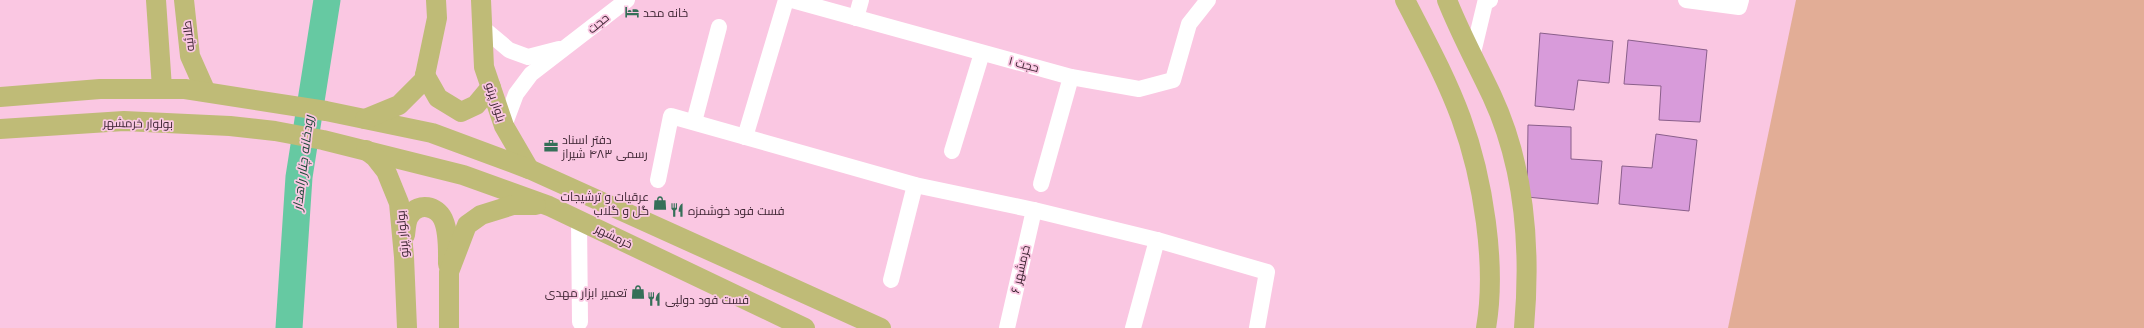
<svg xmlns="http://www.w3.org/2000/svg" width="2144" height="328" font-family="'Libre Baskerville',Cairo,serif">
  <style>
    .green { fill: #e2ad96 }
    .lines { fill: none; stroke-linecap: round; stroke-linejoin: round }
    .river { stroke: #66c9a2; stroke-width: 27 }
    .building { fill: #d89bda; stroke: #8a5f8b }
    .minor { stroke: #fff; stroke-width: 16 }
    .major { stroke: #bfbb77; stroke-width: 20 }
    .labels { text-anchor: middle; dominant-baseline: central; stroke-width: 3.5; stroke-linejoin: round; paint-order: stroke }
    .poi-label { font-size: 12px; fill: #3f2634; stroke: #fac7e2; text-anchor: start }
    .street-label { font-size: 12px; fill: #3f2634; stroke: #fac7e2 }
    .water-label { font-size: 13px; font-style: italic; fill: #1f4939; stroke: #fac7e2 }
  </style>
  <rect width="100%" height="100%" fill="#fac7e2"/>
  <polygon class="green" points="1796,0 2144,0 2144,328 1728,328"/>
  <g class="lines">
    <polyline class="river" points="289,328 299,177 327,0"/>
  </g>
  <g class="building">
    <polygon points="1540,33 1613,41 1609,83 1578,80 1574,110 1535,106"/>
    <polygon points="1628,40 1707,50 1700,122 1659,120 1661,86 1624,84"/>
    <polygon points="1528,125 1571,127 1571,159 1602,161 1598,204 1527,197"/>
    <polygon points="1656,134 1697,140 1689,211 1619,204 1622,166 1652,168"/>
  </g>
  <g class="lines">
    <g class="minor">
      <polyline points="792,0 1071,77 1139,89 1173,80 1189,24 1208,0"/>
      <polyline points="1686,0 1739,7 1741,0"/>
      <polyline points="856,18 861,0"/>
      <polyline points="483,28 509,50 528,57 559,49"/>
      <polyline points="1472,57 1485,3 1490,0"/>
      <polyline points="694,122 719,27"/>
      <polyline points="504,126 516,94 531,74 627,0"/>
      <polyline points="745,137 786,0"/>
      <polyline points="952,151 982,53"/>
      <polyline points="658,180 671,116 915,185 1034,210 1157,240 1267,272 1257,328"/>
      <polyline points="1041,184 1071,77"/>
      <polyline points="579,219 580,322"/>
      <polyline points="891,280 915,185"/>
      <polyline points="1007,328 1034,210"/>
      <polyline points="1133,328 1157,240"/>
    </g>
    <g class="major">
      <polyline points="156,0 162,88"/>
      <polyline points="184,0 190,56 206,92"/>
      <polyline points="481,0 484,67 504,126 529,169"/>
      <path d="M1405,0C1425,39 1446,77 1461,118C1483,178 1497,265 1486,328"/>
      <path d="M1447,0C1460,33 1477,64 1492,96C1526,169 1531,249 1524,328"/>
      <polyline points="425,75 438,98 461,112 476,105 491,87"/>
      <polyline points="0,97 100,89 185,89 326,111 432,133 529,169 881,328"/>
      <polyline points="365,119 399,105 424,80 437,18 436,0"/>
      <polyline points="0,129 124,121 230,126 275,131 323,140 463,175 549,206 805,328"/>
      <polyline points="366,150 375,157 386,171 399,203 404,257 407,328"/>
      <path d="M405,235C406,228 406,220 410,215C419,202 437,206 443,219C449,232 448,250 448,264"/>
      <polyline points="449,328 449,272 467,225 481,215 513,205 536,205"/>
    </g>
  </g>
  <defs>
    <symbol id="hotel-bare" viewBox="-9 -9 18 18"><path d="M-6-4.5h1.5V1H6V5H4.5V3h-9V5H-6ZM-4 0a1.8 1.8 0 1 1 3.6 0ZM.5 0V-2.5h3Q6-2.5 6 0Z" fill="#356f58" stroke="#fac7e2" stroke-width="2.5" paint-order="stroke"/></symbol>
    <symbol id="office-bare" viewBox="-9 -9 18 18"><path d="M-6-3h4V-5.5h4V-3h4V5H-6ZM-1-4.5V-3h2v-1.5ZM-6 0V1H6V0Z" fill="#356f58" stroke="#fac7e2" stroke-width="2.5" paint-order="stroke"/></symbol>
    <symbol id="shop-bare" viewBox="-9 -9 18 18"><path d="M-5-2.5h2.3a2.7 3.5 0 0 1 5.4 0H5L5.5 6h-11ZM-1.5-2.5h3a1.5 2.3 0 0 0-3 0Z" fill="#356f58" stroke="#fac7e2" stroke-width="2.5" paint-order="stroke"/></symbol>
    <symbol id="restaurant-bare" viewBox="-9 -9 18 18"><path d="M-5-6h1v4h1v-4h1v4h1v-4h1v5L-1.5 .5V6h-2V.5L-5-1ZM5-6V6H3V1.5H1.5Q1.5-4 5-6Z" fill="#356f58" stroke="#fac7e2" stroke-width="2.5" paint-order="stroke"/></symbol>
  </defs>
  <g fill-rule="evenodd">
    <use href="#hotel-bare" x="622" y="2" width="20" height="20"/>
    <use href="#office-bare" x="541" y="136" width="20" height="20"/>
    <use href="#shop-bare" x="650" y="193" width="20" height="20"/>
    <use href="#restaurant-bare" x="667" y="200" width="20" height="20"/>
    <use href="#shop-bare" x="628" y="282" width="20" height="20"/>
    <use href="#restaurant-bare" x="644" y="289" width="20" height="20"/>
  </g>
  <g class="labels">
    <g class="poi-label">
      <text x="643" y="12">خانه محد</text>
      <text x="562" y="139">دفتر اسناد<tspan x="562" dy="14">رسمی ۴۸۳ شیراز</tspan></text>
      <text x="649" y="196" text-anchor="end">عرقیات و ترشیجات<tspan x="649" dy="14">گل و گلاب</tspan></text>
      <text x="688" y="210">فست فود خوشمزه</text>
      <text x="627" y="292" text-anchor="end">تعمیر ابزار مهدی</text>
      <text x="665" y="299">فست فود دولپی</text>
    </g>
    <g class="street-label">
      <text transform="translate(598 23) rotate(-39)">حجت</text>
      <text transform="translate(188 36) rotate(-97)">طلائیه</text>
      <text transform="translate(1024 64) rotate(15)">حجت ۱</text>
      <text transform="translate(496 102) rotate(72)">بلوار پرتو</text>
      <text transform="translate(138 123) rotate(1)">بولوار خرمشهر</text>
      <text transform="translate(402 234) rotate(-95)">بولوار پرتو</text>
      <text transform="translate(614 236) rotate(26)">خرمشهر</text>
      <text transform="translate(1020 269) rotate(-77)">خرمشهر ۶</text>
    </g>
    <g class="water-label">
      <text transform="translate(303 163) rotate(-83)">رودخانه چنار راهدار</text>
    </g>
  </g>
</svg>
